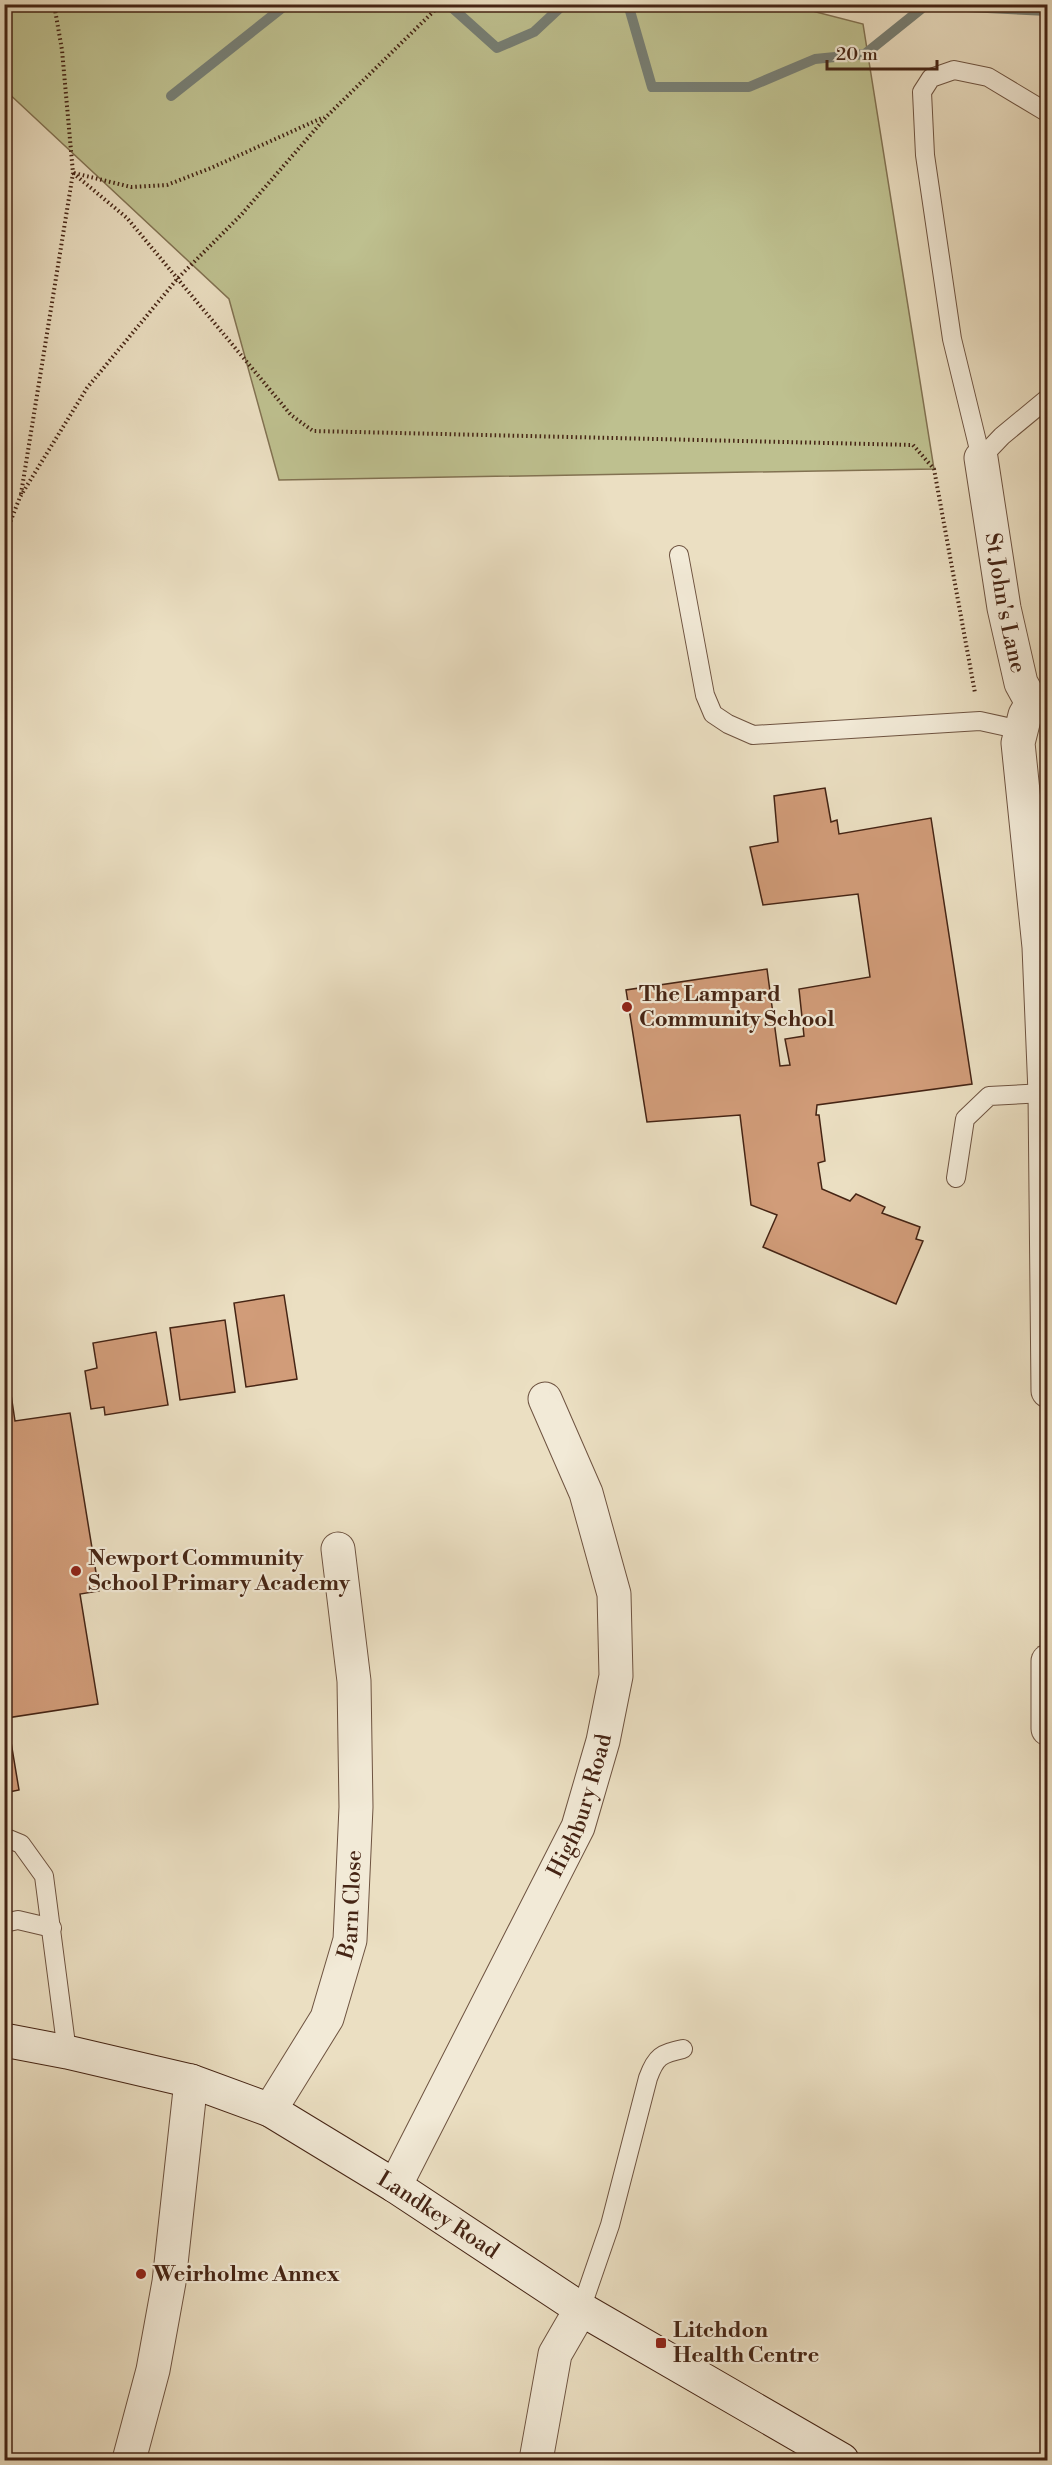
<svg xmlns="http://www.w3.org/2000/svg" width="1052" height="2465" font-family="'Libre Bodoni',serif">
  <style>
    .green { fill: #bec08f; stroke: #827252; stroke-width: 1.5 }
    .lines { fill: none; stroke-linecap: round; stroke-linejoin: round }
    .stream { stroke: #777f75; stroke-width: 10 }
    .building { fill: #d19c79; stroke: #452414; stroke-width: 1.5 }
    .lane-casing { stroke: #6e5340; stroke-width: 20 }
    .street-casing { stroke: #6e5340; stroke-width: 35 }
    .secondary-casing { stroke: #452414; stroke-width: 35 }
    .path { stroke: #452414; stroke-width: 4; stroke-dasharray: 1.5 3; stroke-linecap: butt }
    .lane { stroke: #f2ead7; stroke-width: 18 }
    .street { stroke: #f2ead7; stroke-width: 33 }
    .secondary { stroke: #f2ead7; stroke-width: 33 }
    .poi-dot { fill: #8f2418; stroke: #f2ead7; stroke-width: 2 }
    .labels { text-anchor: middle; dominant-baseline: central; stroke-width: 4.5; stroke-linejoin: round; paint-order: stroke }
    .street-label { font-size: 22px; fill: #452414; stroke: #f2ead7 }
    .poi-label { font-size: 22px; font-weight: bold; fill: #452414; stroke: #f2ead7; text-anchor: start }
  </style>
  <rect width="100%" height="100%" fill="#ebdfc2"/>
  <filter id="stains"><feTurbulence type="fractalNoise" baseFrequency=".00333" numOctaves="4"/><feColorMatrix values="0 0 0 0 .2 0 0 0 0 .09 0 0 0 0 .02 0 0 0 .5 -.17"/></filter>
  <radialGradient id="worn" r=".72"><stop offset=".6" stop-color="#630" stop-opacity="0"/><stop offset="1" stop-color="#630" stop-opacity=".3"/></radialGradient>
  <polygon class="green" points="785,4 863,24 934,469 279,480 229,299 5,90 5,5"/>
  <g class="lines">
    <g class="stream">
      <polyline points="448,4 497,48 534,32 564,4"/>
      <polyline points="628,4 652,87 749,87 815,59 865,54 926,5 1048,11"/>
      <polyline points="171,96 287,4"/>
    </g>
  </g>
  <g class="building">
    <polygon points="825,788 831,822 837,820 839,834 931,818 972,1084 817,1105 816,1115 819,1115 825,1161 818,1163 822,1189 850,1201 856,1194 885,1207 882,1213 920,1227 916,1239 923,1241 896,1304 763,1247 777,1215 751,1205 740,1115 647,1122 626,990 767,969 780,1066 790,1065 785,1039 804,1036 799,989 870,977 858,894 763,905 750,847 778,842 774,796"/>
    <polygon points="284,1295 297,1379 246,1387 234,1303"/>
    <polygon points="225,1320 235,1392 180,1400 170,1328"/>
    <polygon points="156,1332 168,1405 105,1415 104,1407 91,1409 85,1371 97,1368 93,1343"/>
    <polygon points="9,1381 15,1421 70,1413 99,1591 80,1594 98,1704 7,1718 19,1790 4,1793 4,1382"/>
  </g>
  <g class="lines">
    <defs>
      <g id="lane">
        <polyline points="981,458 952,339 925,155 922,92 931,78 954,70 988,77 1048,113"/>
        <polyline points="981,458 1002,436 1048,398"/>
        <polyline points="679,555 705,695 713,714 728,724 753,735 980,721 1021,730"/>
        <polyline points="956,1178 965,1119 989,1096 1045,1093"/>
        <polyline points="4,1837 21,1844 44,1876 67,2052"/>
        <polyline points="4,1923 18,1920 52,1928"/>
        <path d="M581,2309L610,2225L648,2078C656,2056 661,2054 683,2049"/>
      </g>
      <g id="street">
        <path id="s1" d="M981,458L1004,608L1021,683L1032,703L1025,715L1018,743L1039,947L1045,1093L1048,1391"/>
        <polyline points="1048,1661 1048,1729"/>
        <path id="s2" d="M270,2110L327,2018L350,1940L356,1807L354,1681L338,1549"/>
        <path id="s3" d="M395,2186L578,1827L603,1741L616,1676L614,1594L586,1493L545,1399"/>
        <polyline points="129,2460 153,2370 169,2282 191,2081"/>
        <polyline points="536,2460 555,2354 581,2309"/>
      </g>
      <g id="secondary">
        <path id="s4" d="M4,2040L67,2052L191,2081L270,2110L395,2186L581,2309L842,2460"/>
      </g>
    </defs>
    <use href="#lane" class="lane-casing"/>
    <use href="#street" class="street-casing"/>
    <use href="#secondary" class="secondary-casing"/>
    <g class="path">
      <polyline points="73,173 127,218 291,415 313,431 913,445 934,469 975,693"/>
      <polyline points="74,173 131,187 167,185 211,168 324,117"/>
      <polyline points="21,494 73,173 62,50 54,4"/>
      <polyline points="4,538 20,497 87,388 178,278 241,215 326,117 441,4"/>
    </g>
    <use href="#lane" class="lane"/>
    <use href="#street" class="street"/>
    <use href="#secondary" class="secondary"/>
  </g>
  <g class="poi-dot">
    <circle cx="627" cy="1007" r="6"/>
    <circle cx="76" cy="1571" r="6"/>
    <circle cx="141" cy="2274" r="6"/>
    <rect x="655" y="2337" width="12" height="12" rx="3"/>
  </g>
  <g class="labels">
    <g class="street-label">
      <text stroke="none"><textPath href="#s1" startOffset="147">St John's Lane</textPath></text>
      <text stroke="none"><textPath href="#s3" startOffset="424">Highbury Road</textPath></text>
      <text stroke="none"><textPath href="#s2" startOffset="225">Barn Close</textPath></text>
      <text stroke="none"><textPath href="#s4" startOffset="474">Landkey Road</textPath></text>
    </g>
    <g class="poi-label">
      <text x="639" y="994">The Lampard<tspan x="639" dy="25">Community School</tspan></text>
      <text x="88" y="1558">Newport Community<tspan x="88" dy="25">School Primary Academy</tspan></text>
      <text x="153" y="2274">Weirholme Annex</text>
      <text x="673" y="2330">Litchdon<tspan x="673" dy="25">Health Centre</tspan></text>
    </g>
  </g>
  <rect width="1052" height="2465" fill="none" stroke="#ebdfc2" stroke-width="24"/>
  <rect x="6" y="6" width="1040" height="2453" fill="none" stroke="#452414" stroke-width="3"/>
  <rect x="12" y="12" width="1028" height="2441" fill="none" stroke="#452414" stroke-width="1.5"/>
  <path d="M827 60v9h110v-9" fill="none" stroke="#452414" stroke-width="3"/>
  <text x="836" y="60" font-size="18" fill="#452414" stroke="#f2ead7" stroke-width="4.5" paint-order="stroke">20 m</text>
  <rect width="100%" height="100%" filter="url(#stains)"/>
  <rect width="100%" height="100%" fill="url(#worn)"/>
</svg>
